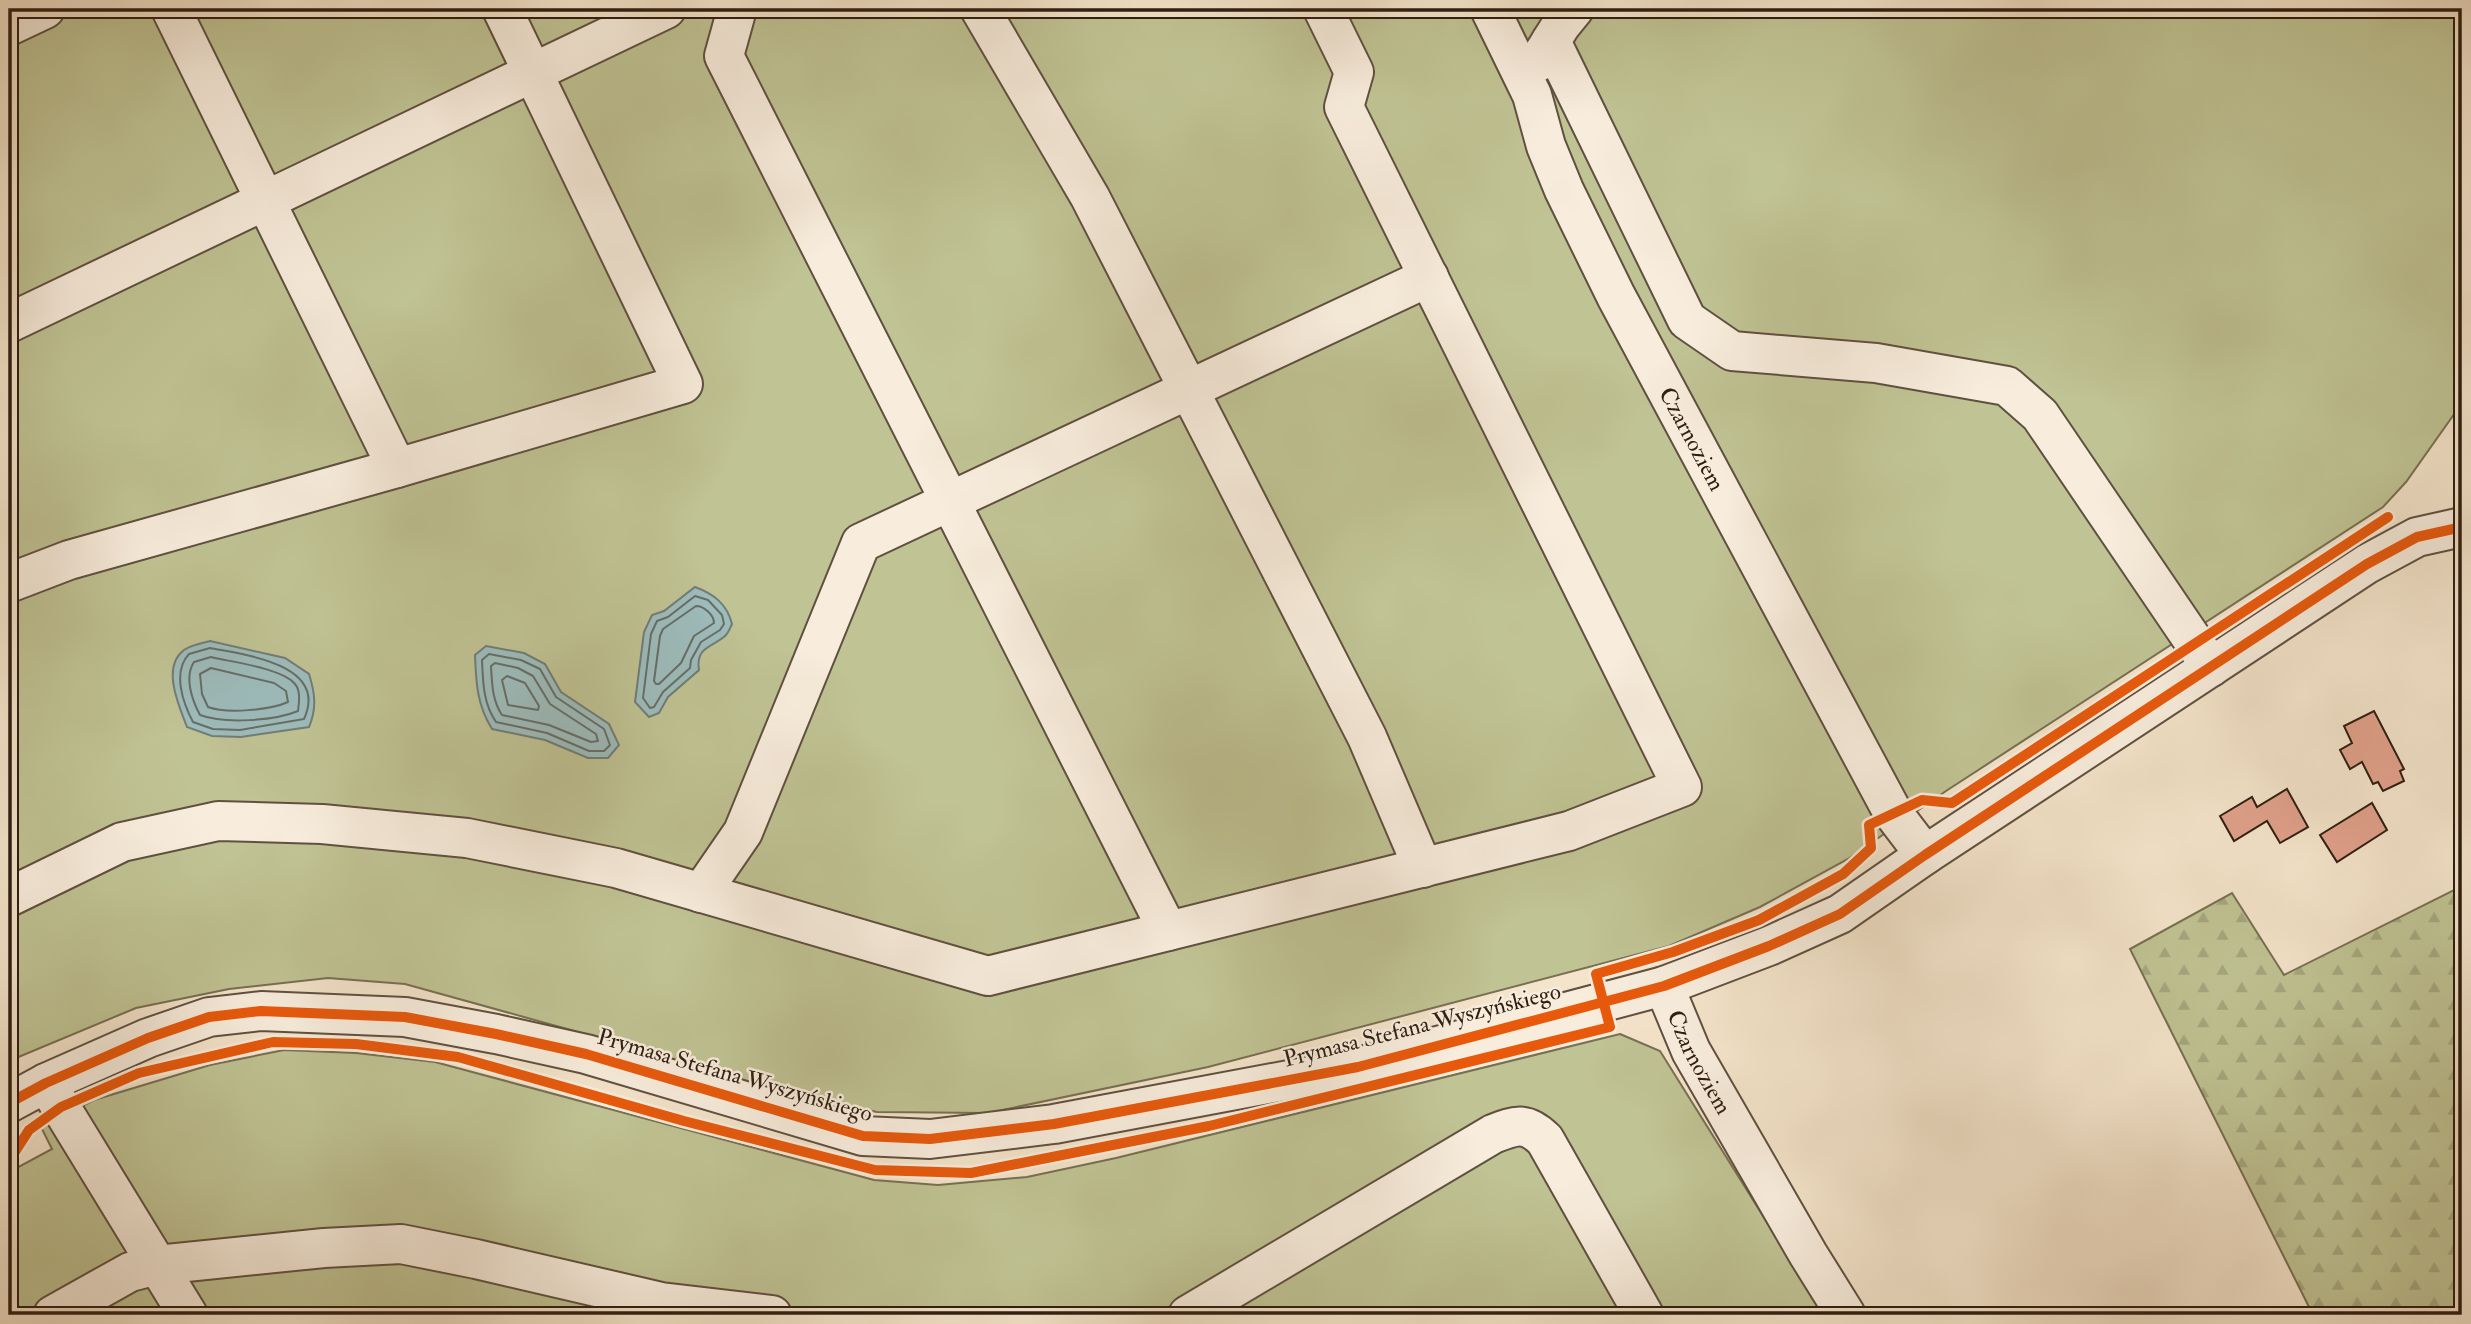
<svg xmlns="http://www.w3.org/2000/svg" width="2471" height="1324" font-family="'IM FELL Double Pica',serif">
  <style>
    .forest { fill: url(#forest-firs); stroke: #777052; stroke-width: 2 }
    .garden { fill: #c0c394; stroke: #777052; stroke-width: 2 }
    .water { fill: #9dbdbd; stroke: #717d78; stroke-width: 2 }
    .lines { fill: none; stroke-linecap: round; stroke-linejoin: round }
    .shore { stroke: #666e67; stroke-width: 2 }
    .building { fill: #e1a18c; stroke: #2e1e11; stroke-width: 2 }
    .minor-casing { stroke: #605040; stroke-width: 42 }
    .minor { stroke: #f8eddd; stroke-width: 38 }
    .cycleway-casing { stroke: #f8eddd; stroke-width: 15 }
    .cycleway { stroke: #e8590c; stroke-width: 10 }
    .labels { text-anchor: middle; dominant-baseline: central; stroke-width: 5; stroke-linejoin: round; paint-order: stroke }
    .street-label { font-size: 23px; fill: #2e1e11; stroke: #f8eddd }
  </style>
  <defs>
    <pattern id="forest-firs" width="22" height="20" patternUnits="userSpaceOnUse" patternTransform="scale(1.75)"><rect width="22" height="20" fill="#c0c394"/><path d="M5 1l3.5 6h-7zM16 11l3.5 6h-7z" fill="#a5a77f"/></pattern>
  </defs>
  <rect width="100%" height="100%" fill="#f4e4cb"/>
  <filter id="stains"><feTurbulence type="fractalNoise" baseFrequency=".00286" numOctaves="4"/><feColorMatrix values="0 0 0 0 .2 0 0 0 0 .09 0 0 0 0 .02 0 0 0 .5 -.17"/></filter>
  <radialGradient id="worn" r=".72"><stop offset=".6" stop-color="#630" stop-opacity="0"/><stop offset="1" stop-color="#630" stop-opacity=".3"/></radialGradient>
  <polygon class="forest" points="2462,886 2462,1315 2313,1315 2130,949 2232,893 2284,975"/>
  <g class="garden">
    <polygon points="9,9 2462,9 2462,403 2406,482 2383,507 1946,791 1848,859 1760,907 1669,946 1208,1067 988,1113 877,1112 728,1080 596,1037 405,984 328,978 229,989 136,1008 9,1061"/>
    <polygon points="1620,1034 1660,1051 1825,1315 9,1315 9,1172 52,1149 41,1127 94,1100 210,1065 284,1050 356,1053 435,1062 874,1180 938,1185 1027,1177 1116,1158"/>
  </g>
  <g class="water">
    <path d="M695,587C714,594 727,604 732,624C730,628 729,632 726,635C714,647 695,646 699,670L668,697L659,713L649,717L635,702L644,632L652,615L664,611Z"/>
    <path d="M210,641L285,658L309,674C315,693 317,708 309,727L241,737L212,736L187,727C179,706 161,667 184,650C191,645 202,643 210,641Z"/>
    <path d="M486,646L524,653L545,664L561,692L609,724L619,745L608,758H588L545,740L492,729C477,705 476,683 475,655Z"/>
  </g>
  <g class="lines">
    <g class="shore">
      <polygon points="695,596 708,600 722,615 724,624 720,630 701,642 691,660 690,668 663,692 654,707 650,708 643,698 651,634 657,621 668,617"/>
      <path d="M696,606C704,606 714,615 714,623L694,636L681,663L659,684H656L654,681L660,636L663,629Z"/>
      <path d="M210,648C245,655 329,664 304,719L240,730L213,729L193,722C183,703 172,672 189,654Z"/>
      <path d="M489,654L521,660L540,669L556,697L604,729L610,745L604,751H589L547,733L496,722C483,703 483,682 482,660Z"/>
      <path d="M211,657C231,662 282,668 295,684C301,691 299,703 298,711C274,721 224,724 200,715C192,700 184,677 194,662Z"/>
      <path d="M495,663L518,668L533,676L550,704L596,734L598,741L591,742L549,725L502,715C492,700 492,683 491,666Z"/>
      <path d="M211,668L274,683L286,691L288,702C270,710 227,714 208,707L202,694L200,674Z"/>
      <polygon points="507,676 525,683 539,706 538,710 508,705 502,680"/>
    </g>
  </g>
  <g class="building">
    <polygon points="2374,711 2404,769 2400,771 2404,781 2383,791 2378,782 2373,784 2362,762 2350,769 2340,750 2352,743 2344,726"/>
    <polygon points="2287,789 2308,827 2280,843 2267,821 2234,841 2220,816 2252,797 2257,807"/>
    <polygon points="2372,803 2387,830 2337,862 2320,835"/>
  </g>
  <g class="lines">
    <defs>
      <g id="minor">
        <polyline points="171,9 397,468"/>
        <polyline points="737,9 724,56 1168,931"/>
        <polyline points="980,9 1090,197 1367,737 1423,868"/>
        <path id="s1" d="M1490,9L1532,95L1546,146L1564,190L1616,296L1893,813L1925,855"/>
        <polyline points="9,26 45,9"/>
        <polyline points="1551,41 1687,320 1732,351 1876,363 2007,386 2040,415 2211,667"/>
        <polyline points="1538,62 1561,25 1574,9"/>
        <polyline points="9,323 666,9"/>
        <polyline points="9,583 69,560 397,468 683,384 502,9"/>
        <polyline points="701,893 743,832 861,543 1429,277"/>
        <polyline points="9,897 122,842 218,821 322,824 467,838 616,868 988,976 1569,831 1682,787 1344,107 1354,72 1323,9"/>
        <path id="s2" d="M1664,986L1691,1051L1808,1254L1846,1315"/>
        <polyline points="46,1083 188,1315"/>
        <polyline points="9,1103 46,1083 148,1038 209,1017 261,1011 405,1017 496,1034 586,1054 863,1136 930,1139 1054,1124 1358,1067 1664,986 1769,946 1840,914 1925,855 2367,564 2417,537 2462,527"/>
        <polyline points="53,1315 130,1272 157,1265 324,1248 401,1244 476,1259 661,1302 772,1315"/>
        <path d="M1188,1315L1493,1134C1516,1125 1526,1121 1545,1140L1644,1315"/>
      </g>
    </defs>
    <use href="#minor" class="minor-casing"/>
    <use href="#minor" class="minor"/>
    <defs>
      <g id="cycleway">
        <polyline points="9,1103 46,1083 148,1038 209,1017 261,1011 405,1017 496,1034 586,1054 863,1136 930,1139 1054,1124 1358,1067 1664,986 1769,946 1840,914 1925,855 2367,564 2417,537 2462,527"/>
        <polyline points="9,1161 29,1130 61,1107 139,1073 273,1042 356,1044 458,1057 684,1121 875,1170 971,1173 1209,1126 1610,1027 1596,974 1673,952 1759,920 1843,874 1871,848 1869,825 1922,800 1952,803 2388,517"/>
      </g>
    </defs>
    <use href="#cycleway" class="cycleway-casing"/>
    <use href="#cycleway" class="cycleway"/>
  </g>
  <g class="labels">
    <g class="street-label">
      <text stroke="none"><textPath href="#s1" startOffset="476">Czarnoziem</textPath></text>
      <text transform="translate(1422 1025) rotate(-14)">Prymasa Stefana Wyszyńskiego</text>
      <text stroke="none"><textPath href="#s2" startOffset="84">Czarnoziem</textPath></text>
      <text transform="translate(735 1075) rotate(16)">Prymasa Stefana Wyszyńskiego</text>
    </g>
  </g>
  <rect width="2471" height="1324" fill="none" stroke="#f4e4cb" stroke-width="35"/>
  <rect x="10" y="10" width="2450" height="1303" fill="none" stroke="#2e1e11" stroke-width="3.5"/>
  <rect x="18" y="18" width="2436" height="1289" fill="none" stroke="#2e1e11" stroke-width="2"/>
  <rect width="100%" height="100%" filter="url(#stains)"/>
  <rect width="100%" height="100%" fill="url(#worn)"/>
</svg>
